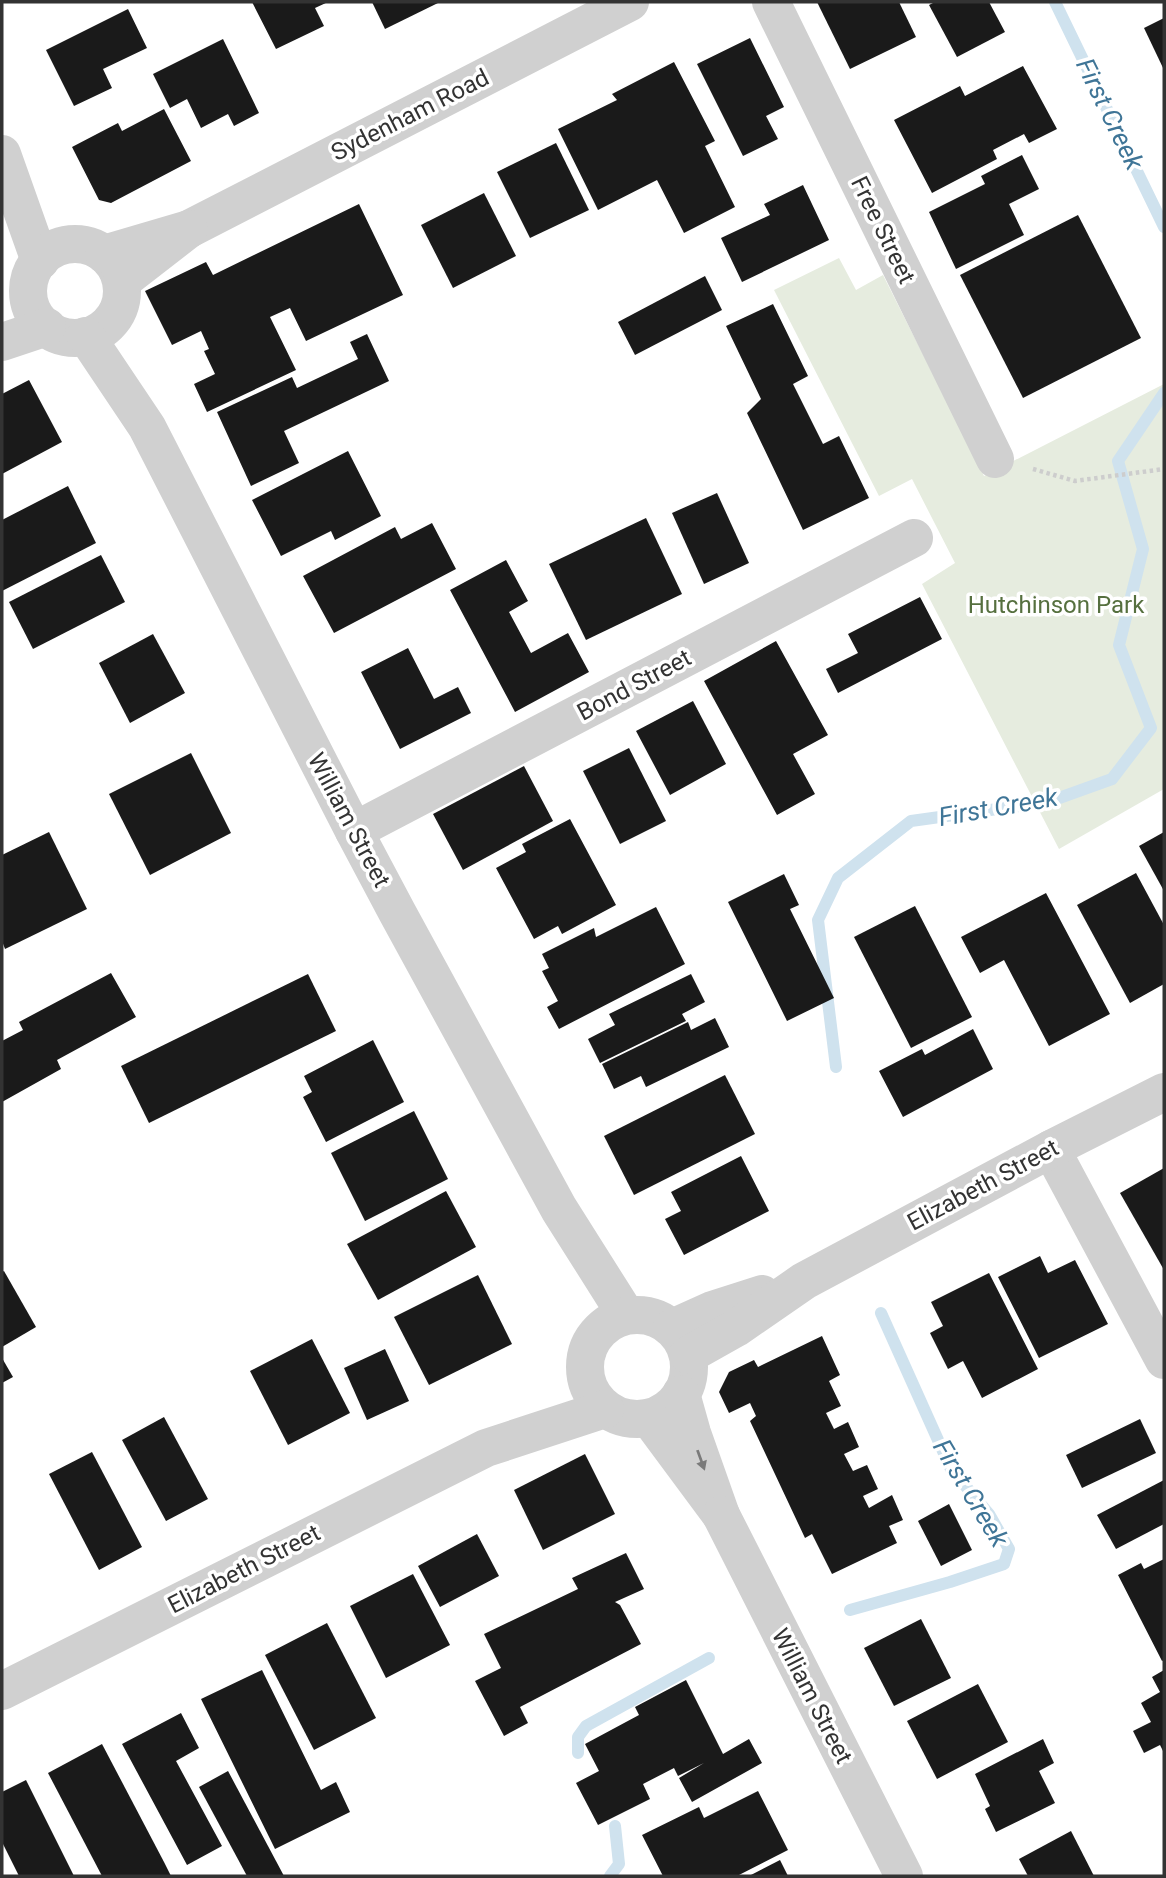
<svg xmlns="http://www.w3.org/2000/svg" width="1166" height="1878" font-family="Roboto,sans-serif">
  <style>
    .green { fill: #e6ecdf }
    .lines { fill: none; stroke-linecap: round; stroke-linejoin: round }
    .stream { stroke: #cfe2ee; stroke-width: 12 }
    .building { fill: #1a1a1a }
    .path { stroke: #cdcdcd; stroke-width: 4.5; stroke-dasharray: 3.5 3.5; stroke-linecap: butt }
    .street { stroke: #d0d0d0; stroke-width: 38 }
    .oneway { fill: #7a7a7a }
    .labels { text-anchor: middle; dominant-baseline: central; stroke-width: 7; stroke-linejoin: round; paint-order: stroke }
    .street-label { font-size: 24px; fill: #333; stroke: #fff }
    .park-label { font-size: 24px; fill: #56703f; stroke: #fff }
    .water-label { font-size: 26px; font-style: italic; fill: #3f7597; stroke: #fff }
  </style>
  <rect width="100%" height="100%" fill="#fff"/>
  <polygon class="green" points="839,258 856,290 883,275 984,476 1164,384 1164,789 1059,849 922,584 955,563 912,479 879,496 774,290"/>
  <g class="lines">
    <g class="stream">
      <polyline points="1055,2 1164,227"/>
      <polyline points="836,1067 818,920 838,878 911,821 1048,802 1112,779 1151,728 1119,645 1143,549 1118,461 1164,393"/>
      <polyline points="850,1610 950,1582 1004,1564 1009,1549 989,1514 951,1469 881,1313"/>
      <polyline points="578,1753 578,1737 586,1726 709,1658"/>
      <polyline points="610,1876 619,1864 615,1826"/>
    </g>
  </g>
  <g class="building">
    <polygon points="252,2 328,2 315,8 324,26 276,49"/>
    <polygon points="372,2 440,2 385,29"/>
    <polygon points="817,2 899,2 916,37 850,69"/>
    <polygon points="935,2 989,2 1005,32 957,57 929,5"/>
    <polygon points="128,9 147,48 103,69 112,88 74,106 46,50"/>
    <polygon points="1164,18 1164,70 1144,28"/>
    <polygon points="750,38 784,107 766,116 778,139 743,156 697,64"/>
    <polygon points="223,39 259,113 234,126 228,114 201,128 187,99 170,108 153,74"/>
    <polygon points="674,62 715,141 705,146 735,207 684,233 657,180 598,210 558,129 617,100 612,94"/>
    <polygon points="1023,66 1057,129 1029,143 1024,134 993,150 997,159 932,193 894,120 960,86 965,96"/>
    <polygon points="164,109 191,161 111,203 99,200 72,147 118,123 122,131"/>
    <polygon points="556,143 589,210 530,238 497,172"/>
    <polygon points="1022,155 1039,189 1009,204 1024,235 956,269 929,212 985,184 981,176"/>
    <polygon points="803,185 829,240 742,282 721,238 770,215 764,204"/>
    <polygon points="484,193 516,256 453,288 421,225"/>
    <polygon points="359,204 403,295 306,341 290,308 270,317 296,370 207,412 194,384 215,374 204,351 209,349 201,331 172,345 145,291 206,262 213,275"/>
    <polygon points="1078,215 1141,338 1023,398 960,275"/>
    <polygon points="705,276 722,310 635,355 618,322"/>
    <polygon points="773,304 808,376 793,384 823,444 839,436 869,498 803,530 747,413 761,399 726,326"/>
    <polygon points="367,334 389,381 284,431 299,463 251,486 217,412 292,377 297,388 358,359 350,342"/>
    <polygon points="29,380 62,442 2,474 2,394"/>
    <polygon points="348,451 381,516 335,540 331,531 281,556 252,500"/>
    <polygon points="68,486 96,543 2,591 2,520"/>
    <polygon points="717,493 749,563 704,584 672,513"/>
    <polygon points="646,518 682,594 586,640 549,564"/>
    <polygon points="432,523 456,569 334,633 303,576 395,527 401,539"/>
    <polygon points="101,555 125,602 33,649 9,602"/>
    <polygon points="506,560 528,601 509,612 531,653 568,633 589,672 515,712 450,590"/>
    <polygon points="920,597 942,639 838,693 826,669 858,653 848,634"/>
    <polygon points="153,634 185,693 130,723 99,663"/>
    <polygon points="776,641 828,735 793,754 815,794 777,815 704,681"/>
    <polygon points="408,648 434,699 458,687 471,713 400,749 361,672"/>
    <polygon points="693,701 726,764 670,795 636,731"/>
    <polygon points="629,748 666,821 620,844 583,771"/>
    <polygon points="191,753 231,833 150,875 109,794"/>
    <polygon points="524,766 553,821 463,870 433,814"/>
    <polygon points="570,819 616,905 562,934 558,926 534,939 496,868 526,852 522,844"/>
    <polygon points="49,832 87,909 5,949 2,941 2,855"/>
    <polygon points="1164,832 1164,891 1139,846"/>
    <polygon points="1136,873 1164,925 1164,984 1130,1003 1077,905"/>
    <polygon points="784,874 799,905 790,909 834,998 787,1021 728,902"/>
    <polygon points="1046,893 1110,1014 1049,1046 1004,960 980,973 961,937"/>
    <polygon points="915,906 972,1017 911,1048 854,937"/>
    <polygon points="656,907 685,964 559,1029 547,1007 558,1001 542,971 549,968 542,954 594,928 596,937"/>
    <polygon points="111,973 136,1017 57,1060 61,1069 2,1102 2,1041 23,1030 19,1022"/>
    <polygon points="308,974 336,1031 149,1123 121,1066"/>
    <polygon points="691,974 705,1002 682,1014 686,1021 600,1063 588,1039 615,1025 609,1014"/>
    <polygon points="715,1018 729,1047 646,1087 641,1076 614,1089 602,1064 688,1022 691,1030"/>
    <polygon points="973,1029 993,1069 903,1117 879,1071 922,1049 925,1055"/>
    <polygon points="373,1040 404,1102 326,1142 303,1097 312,1092 304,1076"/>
    <polygon points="725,1075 755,1134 634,1195 604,1136"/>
    <polygon points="414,1111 448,1179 365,1221 331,1153"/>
    <polygon points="741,1156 769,1211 684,1255 665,1219 681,1211 671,1192"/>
    <polygon points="1164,1168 1164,1270 1120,1193"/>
    <polygon points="446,1191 476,1247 378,1300 347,1244"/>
    <polygon points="1040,1256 1048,1273 1075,1260 1108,1324 1039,1358 998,1277"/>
    <polygon points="4,1271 36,1327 2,1347 2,1272"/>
    <polygon points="989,1273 1038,1369 982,1398 963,1361 948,1369 930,1333 943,1326 931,1302"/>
    <polygon points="478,1275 512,1344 429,1385 394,1317"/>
    <polygon points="822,1336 840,1375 829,1381 841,1406 826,1413 834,1429 848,1422 859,1447 844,1454 853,1471 867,1465 878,1489 863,1496 869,1508 892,1495 903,1520 889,1526 897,1543 832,1574 812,1534 805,1538 750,1421 756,1416 750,1403 729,1413 719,1392 729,1372 754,1360 758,1367"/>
    <polygon points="312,1339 350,1413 288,1445 250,1371"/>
    <polygon points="385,1349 409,1401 367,1420 344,1368"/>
    <polygon points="2,1358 13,1377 2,1383"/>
    <polygon points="164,1417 208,1499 166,1521 122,1440"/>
    <polygon points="1140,1419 1156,1453 1082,1488 1066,1455"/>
    <polygon points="92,1452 142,1547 99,1570 49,1474"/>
    <polygon points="585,1454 615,1514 543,1550 514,1490"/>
    <polygon points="1164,1480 1164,1524 1116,1549 1097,1515"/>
    <polygon points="949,1504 972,1550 941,1566 918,1521"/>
    <polygon points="477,1534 499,1576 440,1607 418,1566"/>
    <polygon points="626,1553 644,1589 615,1602 620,1605 641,1644 520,1707 528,1723 504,1736 475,1681 501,1668 484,1634 578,1589 572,1578"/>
    <polygon points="1164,1559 1164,1660 1162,1661 1118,1575 1141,1563 1144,1569"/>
    <polygon points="413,1574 450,1645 386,1678 350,1606"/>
    <polygon points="921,1619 951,1678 894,1706 864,1648"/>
    <polygon points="327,1623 376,1718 314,1750 265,1655"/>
    <polygon points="262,1670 321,1790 336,1782 350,1812 275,1849 201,1699"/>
    <polygon points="1164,1670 1164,1753 1160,1745 1144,1753 1133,1731 1151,1722 1141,1703 1160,1692 1152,1677"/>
    <polygon points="686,1680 723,1754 749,1739 762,1763 692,1802 679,1778 704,1763 678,1776 674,1768 643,1784 650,1799 598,1825 576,1783 599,1771 585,1744 639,1715 635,1707"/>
    <polygon points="978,1684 1008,1742 937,1779 907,1721"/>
    <polygon points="181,1713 199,1748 176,1761 222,1846 187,1865 122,1744"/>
    <polygon points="1043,1739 1054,1763 1039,1771 1055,1803 996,1832 985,1809 990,1806 975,1774"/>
    <polygon points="102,1744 164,1862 171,1876 102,1876 48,1773"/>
    <polygon points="228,1771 284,1876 247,1876 199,1787"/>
    <polygon points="26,1780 74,1876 19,1876 2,1842 2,1792"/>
    <polygon points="758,1791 788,1850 737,1876 663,1876 642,1835 699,1807 704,1818"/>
    <polygon points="1071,1831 1094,1876 1028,1876 1019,1859"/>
    <polygon points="780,1860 788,1876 749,1876"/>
  </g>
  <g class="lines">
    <polyline class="path" points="1033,469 1075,481 1164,469"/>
    <g class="street">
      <polyline points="771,2 995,459"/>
      <polyline points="2,154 40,261"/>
      <polyline points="189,229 630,2"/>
      <circle cx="75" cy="291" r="47"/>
      <polyline points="104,254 189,229 122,281"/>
      <polyline points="86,336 147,427 354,831 397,912 559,1209 626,1315"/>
      <polyline points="2,342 47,327"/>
      <polyline points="354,831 914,538"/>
      <polyline points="1051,1149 1164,1360"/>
      <circle cx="637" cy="1367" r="52"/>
      <polyline points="672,1328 712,1310 762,1294"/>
      <polyline points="688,1355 736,1328 804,1281 1051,1149 1164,1092"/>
      <polyline points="649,1418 721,1515 692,1433 681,1394"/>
      <polyline points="721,1515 904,1876"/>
      <polyline points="2,1691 486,1448 605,1409"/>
    </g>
  </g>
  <defs><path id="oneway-solid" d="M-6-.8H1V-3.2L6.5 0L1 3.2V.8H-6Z" transform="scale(1.75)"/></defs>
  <use class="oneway" href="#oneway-solid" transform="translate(701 1460) rotate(70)"/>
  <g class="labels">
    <g class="street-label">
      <text transform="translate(410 115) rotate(-27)">Sydenham Road</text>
      <text transform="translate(883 230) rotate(64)">Free Street</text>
      <text transform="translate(634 685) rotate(-28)">Bond Street</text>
      <text transform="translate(349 820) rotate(62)">William Street</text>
      <text transform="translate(983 1185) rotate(-28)">Elizabeth Street</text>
      <text transform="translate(244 1569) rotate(-27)">Elizabeth Street</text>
      <text transform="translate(812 1696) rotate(63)">William Street</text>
    </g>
    <g class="park-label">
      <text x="1056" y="605">Hutchinson Park</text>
    </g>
    <g class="water-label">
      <text transform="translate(1110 114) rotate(64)">First Creek</text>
      <text transform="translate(998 807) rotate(-10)">First Creek</text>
      <text transform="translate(971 1493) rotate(59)">First Creek</text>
    </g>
  </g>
  <rect width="1166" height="1878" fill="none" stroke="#333333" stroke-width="7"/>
</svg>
